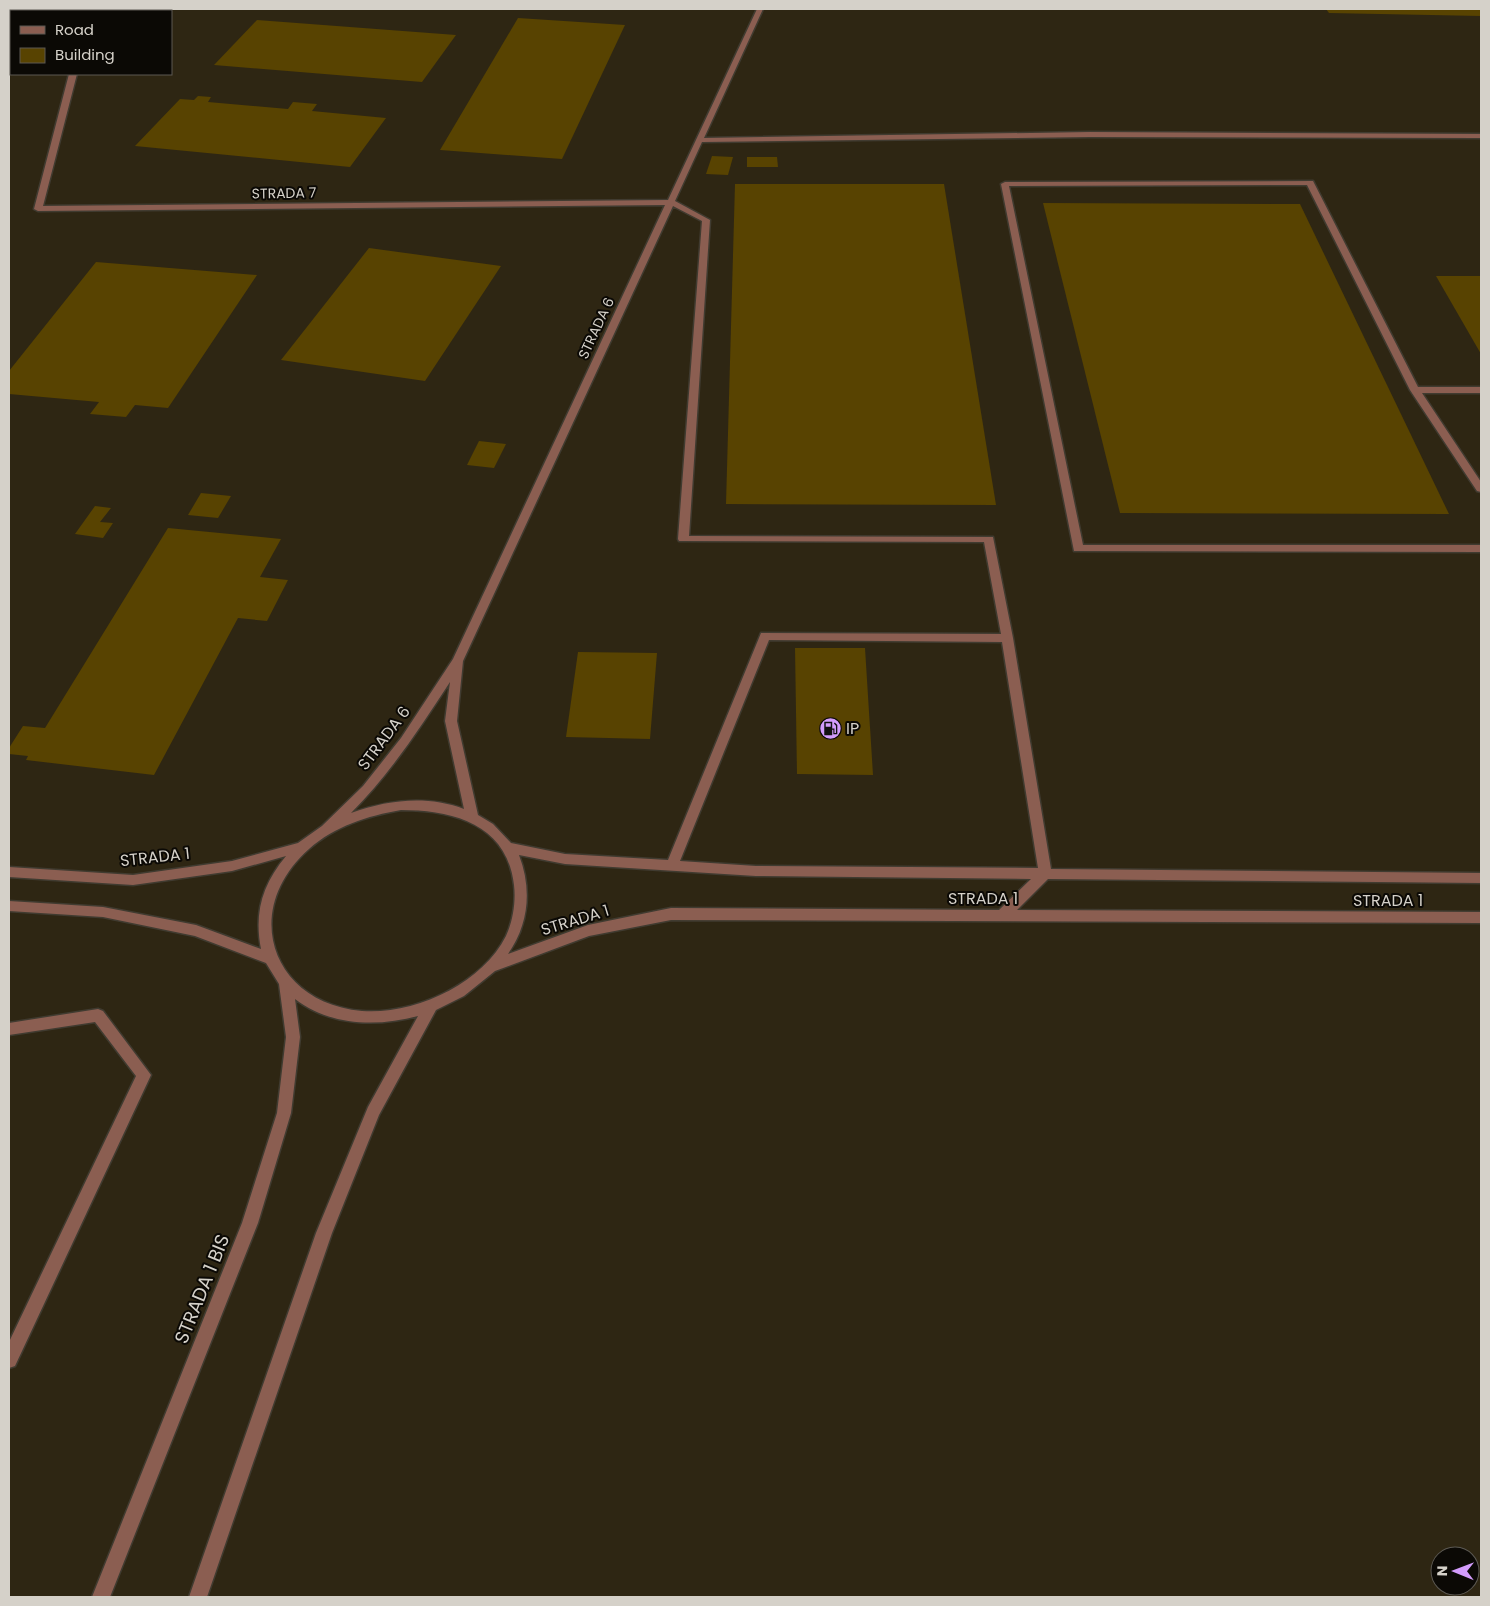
<svg xmlns="http://www.w3.org/2000/svg" width="1490" height="1606" font-family="Poppins,sans-serif">
  <style>
    .built { fill: #2e2613; fill-rule: evenodd }
    .building { fill: #584301 }
    .lines { fill: none; stroke-linecap: round; stroke-linejoin: round }
    .minor-casing { stroke: #403b30; stroke-width: 3 }
    .minor { fill: #8b5e51; fill-rule: evenodd }
    .labels { text-anchor: middle; dominant-baseline: central; stroke-width: 4; stroke-linejoin: round; paint-order: stroke }
    .far-street-label { font-size: 14px; fill: #d5d1c9; stroke: #0b0905 }
    .poi-label { font-size: 16px; fill: #d5d1c9; stroke: #0b0905; text-anchor: start }
    .street-label { font-size: 16px; fill: #d5d1c9; stroke: #0b0905 }
    .near-street-label { font-size: 19px; fill: #d5d1c9; stroke: #0b0905 }
  </style>
  <rect width="100%" height="100%" fill="#241f13"/>
  <path class="built" d="M9,9H1481V1597H9ZM11,11H171V74H11ZM1440,1556H1470V1586H1440Z"/>
  <g class="building">
    <polygon points="1326,9 1481,9 1481,16 1329,13"/>
    <polygon points="518,18 625,25 562,159 440,150"/>
    <polygon points="257,20 456,35 422,82 214,65"/>
    <polygon points="198,96 211,97 208,102 288,109 293,102 317,104 312,111 386,118 350,167 135,146 180,99 194,100"/>
    <polygon points="712,156 733,157 728,175 706,174"/>
    <polygon points="747,157 777,157 778,167 747,167"/>
    <polygon points="735,184 944,184 996,505 726,504"/>
    <polygon points="1043,203 1300,204 1449,514 1120,513"/>
    <polygon points="369,248 501,266 425,381 281,360"/>
    <polygon points="96,262 257,275 168,408 135,405 126,417 90,414 99,402 9,394 9,371"/>
    <polygon points="1436,276 1481,276 1481,354"/>
    <polygon points="479,441 506,444 494,468 467,465"/>
    <polygon points="201,493 231,496 218,518 188,515"/>
    <polygon points="95,506 111,508 100,522 113,523 103,538 75,534"/>
    <polygon points="168,528 281,539 260,577 288,580 267,621 238,618 154,775 26,760 28,756 9,754 9,748 23,726 45,728"/>
    <polygon points="795,648 865,648 873,775 797,774"/>
    <polygon points="578,652 657,653 650,739 566,737"/>
  </g>
  <g class="lines">
    <defs>
      <g id="minor">
        <path d="M757,9H763L704,138L1090,132L1481,134V138L1090,137L702,142L675,201L710,220L689,536L993,537L1013,638L1051,869L1481,873V883L1048,879L1017,910L1481,912V923L671,920L589,936L495,971L464,996L436,1010L379,1115L332,1233L207,1597H189L316,1233L368,1107L418,1016C377,1027 330,1026 295,999L300,1037L291,1113L258,1223L110,1597H92L242,1223L277,1113L286,1037L279,984L266,963L195,936L103,917L9,911V901L103,907L196,925L261,949C254,913 262,885 286,856L232,871L133,885L9,877V867L133,875L232,861L298,843L322,826L363,786L401,738L453,659L665,205L38,211L34,209L69,74H77L43,206L668,200ZM673,206L702,221L678,539L679,541L984,542L1001,634L761,633L668,860L565,854L511,843L493,824L478,815L457,721L463,661ZM769,640L1002,642L1038,868L756,866L680,861ZM450,682L445,721L464,809C426,795 388,800 351,813C390,774 420,728 450,682ZM401,810C453,810 507,824 514,885C516,901 513,921 506,936C482,984 414,1015 362,1011C271,1003 240,910 309,849C335,826 367,816 401,810ZM519,855L565,864L756,876L1031,879L999,910L671,908L588,925L508,954C529,924 532,889 519,855Z"/>
        <polygon points="1313,181 1418,387 1481,387 1481,393 1422,393 1481,482 1481,492 1477,491 1410,390 1307,185 1009,186 1083,545 1481,545 1481,552 1074,551 1001,184 1005,182"/>
        <polygon points="98,1009 103,1011 151,1075 15,1366 9,1368 9,1342 136,1076 95,1022 9,1035 9,1023"/>
      </g>
    </defs>
    <use href="#minor" class="minor-casing"/>
    <use href="#minor" class="minor"/>
  </g>
  <defs>
    <symbol id="fuel-disc" viewBox="-11 -11 22 22"><circle r="9.5" fill="#d39cfc" stroke="#0b0905"/><path d="M-5.5-6h7V0h2V4h1.3V-2.5L3-4.5l.8-.8L6-3V5H2.5V1h-1V6h-7ZM-4.2-4.7v3.2H.2V-4.7Z" fill="#111"/></symbol>
  </defs>
  <g fill-rule="evenodd">
    <use href="#fuel-disc" x="818" y="716" width="25" height="25"/>
  </g>
  <g class="labels">
    <g class="far-street-label">
      <text transform="translate(284 193) rotate(-1)">STRADA 7</text>
      <text transform="translate(596 328) rotate(-65)">STRADA 6</text>
    </g>
    <g class="poi-label">
      <text x="846" y="728">IP</text>
    </g>
    <g class="street-label">
      <text transform="translate(384 738) rotate(-53)">STRADA 6</text>
      <text transform="translate(155 857) rotate(-6)">STRADA 1</text>
      <text x="983" y="898">STRADA 1</text>
      <text x="1388" y="900">STRADA 1</text>
      <text transform="translate(575 920) rotate(-17)">STRADA 1</text>
    </g>
    <g class="near-street-label">
      <text transform="translate(202 1289) rotate(-68)">STRADA 1 BIS</text>
    </g>
  </g>
  <rect width="1490" height="1606" fill="none" stroke="#d5d1c9" stroke-width="20"/>
  <rect x="10" y="10" width="162" height="65" fill="#0b0905" stroke="#5c5953"/>
  <rect x="20" y="26" width="25" height="8" fill="#8b5e51" stroke="#5c5953"/>
  <text x="55" y="35" font-size="15" fill="#d5d1c9">Road</text>
  <rect x="20" y="48" width="25" height="15" fill="#584301" stroke="#5c5953"/>
  <text x="55" y="60" font-size="15" fill="#d5d1c9">Building</text>
  <g transform="translate(1455 1571) rotate(271)"><circle r="24" fill="#0b0905" stroke="#5c5953"/>
  <path d="M0-4L9 19L0 12L-9 19Z" fill="#d39cfc"/>
  <text y="-8" font-size="14" font-weight="bold" text-anchor="middle" fill="#d5d1c9">N</text>
  </g>
</svg>
